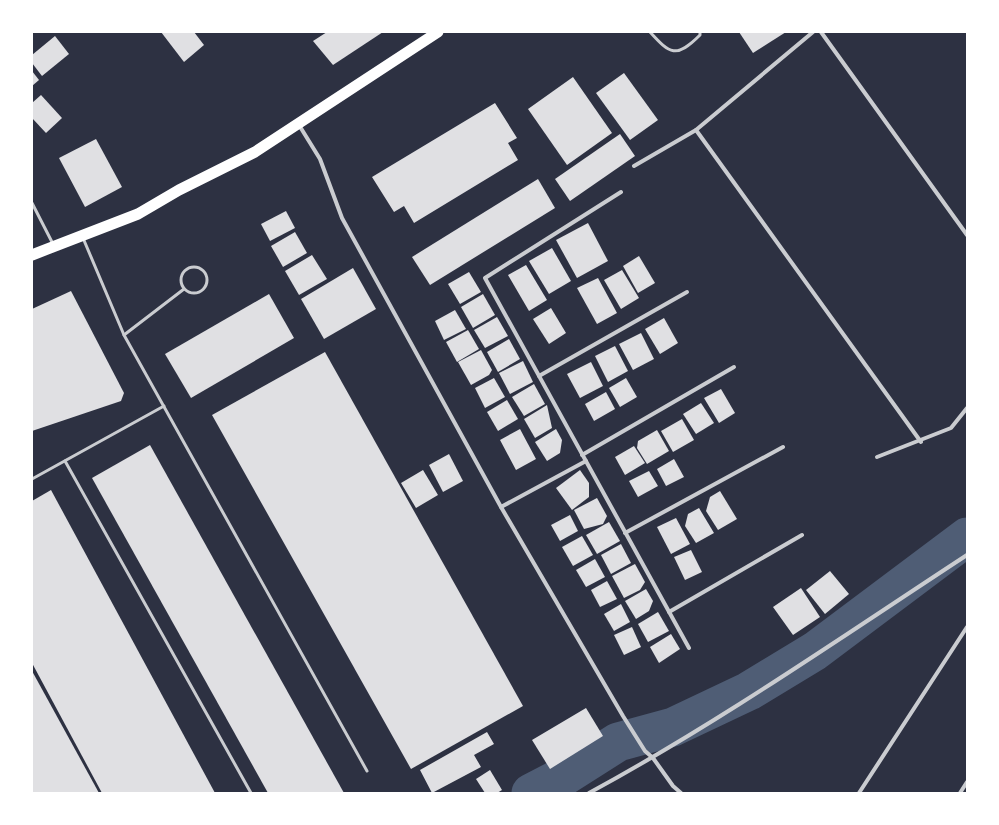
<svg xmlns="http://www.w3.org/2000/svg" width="999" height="825" font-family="'Space Grotesk',sans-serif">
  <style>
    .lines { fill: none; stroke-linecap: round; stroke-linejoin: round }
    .river { stroke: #4f5d75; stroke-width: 39 }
    .building { fill: #e0e0e3 }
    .service { stroke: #caccd0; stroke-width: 3 }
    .minor { stroke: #caccd0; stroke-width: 4 }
    .trunk { stroke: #fff; stroke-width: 11 }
  </style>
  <rect width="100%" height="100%" fill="#2d3142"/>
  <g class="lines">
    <polyline class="river" points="531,793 566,775 618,742 673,727 749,691 815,651 967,537"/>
  </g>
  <g class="building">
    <polygon points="161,32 194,32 204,45 184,62"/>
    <polygon points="327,32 383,32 333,65 313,41"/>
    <polygon points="739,32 786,32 753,53"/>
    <polygon points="55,36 69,54 42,76 32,63 32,55"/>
    <polygon points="32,71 39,80 32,86"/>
    <polygon points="624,73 658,120 630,140 596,93"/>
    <polygon points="573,77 612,133 567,165 528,109"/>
    <polygon points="41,95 62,118 46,133 32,118 32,103"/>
    <polygon points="495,103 517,138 508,143 518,160 414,223 404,206 394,212 372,177"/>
    <polygon points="620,134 635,156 570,201 555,179"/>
    <polygon points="96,139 122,187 85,207 59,158"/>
    <polygon points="538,179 555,208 430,285 412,257"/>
    <polygon points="286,211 295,228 270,241 261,224"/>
    <polygon points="588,223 608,261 577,278 556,240"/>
    <polygon points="295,232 307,253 283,267 271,246"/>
    <polygon points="552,248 571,281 549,294 529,261"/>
    <polygon points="312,255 327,279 299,295 285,271"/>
    <polygon points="639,256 655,283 638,293 623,266"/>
    <polygon points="526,265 547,300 529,311 508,275"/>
    <polygon points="353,268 376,309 324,339 301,299"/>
    <polygon points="622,270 639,298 621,309 604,280"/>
    <polygon points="469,272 481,292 460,304 448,284"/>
    <polygon points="598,278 617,313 597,324 577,288"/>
    <polygon points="71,291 124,393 121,401 32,431 32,309"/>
    <polygon points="269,294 294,338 191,398 165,354"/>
    <polygon points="483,294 495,315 473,328 461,307"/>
    <polygon points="551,308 566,333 549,344 533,319"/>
    <polygon points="455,310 466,329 444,340 435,321"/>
    <polygon points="497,317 508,336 485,348 474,330"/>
    <polygon points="664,318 678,343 660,354 645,329"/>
    <polygon points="468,330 479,349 457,362 446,342"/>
    <polygon points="641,333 654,359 633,370 619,344"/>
    <polygon points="509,339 520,359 498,372 487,352"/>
    <polygon points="615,346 628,371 608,382 595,356"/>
    <polygon points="481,350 492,370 489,375 471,385 458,362"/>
    <polygon points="325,352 523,706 411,769 212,415"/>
    <polygon points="523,361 533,382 510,394 499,373"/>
    <polygon points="591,362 603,386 580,398 567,374"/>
    <polygon points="494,378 505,397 485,408 475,388"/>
    <polygon points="626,378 637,397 620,407 609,388"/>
    <polygon points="534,384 545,404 524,416 512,397"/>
    <polygon points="721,389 735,413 719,423 704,398"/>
    <polygon points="606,392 615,409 594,421 585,404"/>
    <polygon points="507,400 518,419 498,431 487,412"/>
    <polygon points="701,403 714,423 696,434 683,414"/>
    <polygon points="547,405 552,428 535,438 524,419"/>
    <polygon points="682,419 694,440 673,452 661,431"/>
    <polygon points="520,429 536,459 516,470 500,440"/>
    <polygon points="556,429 562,440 560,453 547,461 535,442"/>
    <polygon points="657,430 669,451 647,464 637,448 638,441"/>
    <polygon points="150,445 344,793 268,793 92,478"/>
    <polygon points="634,446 645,463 625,475 615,457"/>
    <polygon points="449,454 463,481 443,492 429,465"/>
    <polygon points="674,459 684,477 666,486 657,469"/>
    <polygon points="423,470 438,495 416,508 401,483"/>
    <polygon points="580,470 589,483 589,497 572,510 556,488"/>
    <polygon points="649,471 658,486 638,497 629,481"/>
    <polygon points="51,490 215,793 102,793 32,663 32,501"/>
    <polygon points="720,491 737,519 718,530 706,511 710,497"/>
    <polygon points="597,498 607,516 603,524 584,529 574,510"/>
    <polygon points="699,508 714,533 696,543 685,526 688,514"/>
    <polygon points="570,515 578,531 560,541 551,525"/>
    <polygon points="676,518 690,544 671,554 657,527"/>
    <polygon points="609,522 620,541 597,554 586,535"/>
    <polygon points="582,536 593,555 573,566 562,547"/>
    <polygon points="621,544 631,563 611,574 601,555"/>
    <polygon points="691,550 702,572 685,580 674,557"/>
    <polygon points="595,559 605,577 586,587 576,570"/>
    <polygon points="635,564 645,582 640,590 624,598 612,576"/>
    <polygon points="830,571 849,594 825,614 806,590"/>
    <polygon points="607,581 617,599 600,607 591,590"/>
    <polygon points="801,588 820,617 793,635 773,607"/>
    <polygon points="646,589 653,601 649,611 636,619 625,601"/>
    <polygon points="621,604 630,622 614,631 604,614"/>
    <polygon points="658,612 669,631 648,642 638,624"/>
    <polygon points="632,627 641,647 624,655 614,635"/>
    <polygon points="671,634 680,649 659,663 650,647"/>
    <polygon points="32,671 99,793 32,793"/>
    <polygon points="586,708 603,736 550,769 532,740"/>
    <polygon points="487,732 494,744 474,755 481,767 432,793 420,770"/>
    <polygon points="490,770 502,790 497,793 485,793 476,779"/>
  </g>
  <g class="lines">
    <g class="service">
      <path d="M650,32C670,54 676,59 700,35V32"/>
      <polyline points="32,203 53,244"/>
      <polyline points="83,238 124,335 367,771"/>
      <circle cx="194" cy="280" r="13"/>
      <polyline points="124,335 184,289"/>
      <polyline points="65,461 251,793"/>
      <polyline points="32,479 164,406"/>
    </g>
    <g class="minor">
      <polyline points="821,32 967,235"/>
      <polyline points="299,125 320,159 342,218 501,507 623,716 645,751 653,758 673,786 681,793"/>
      <polyline points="696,130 921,442"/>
      <polyline points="634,166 696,130 813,32"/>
      <polyline points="621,192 485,278 689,648"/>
      <polyline points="539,376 687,292"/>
      <polyline points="582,455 734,367"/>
      <polyline points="877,457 951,428 967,408"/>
      <polyline points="501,507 586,461"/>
      <polyline points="625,533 783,447"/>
      <polyline points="669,612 802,535"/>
      <path d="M589,793C720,722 843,636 967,555"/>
      <polyline points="859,793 967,627"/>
      <polyline points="960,793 967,782"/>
    </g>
    <polyline class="trunk" points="32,255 138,214 179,190 255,152 438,32"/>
  </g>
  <rect width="999" height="825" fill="none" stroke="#ffffff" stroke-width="66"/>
</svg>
